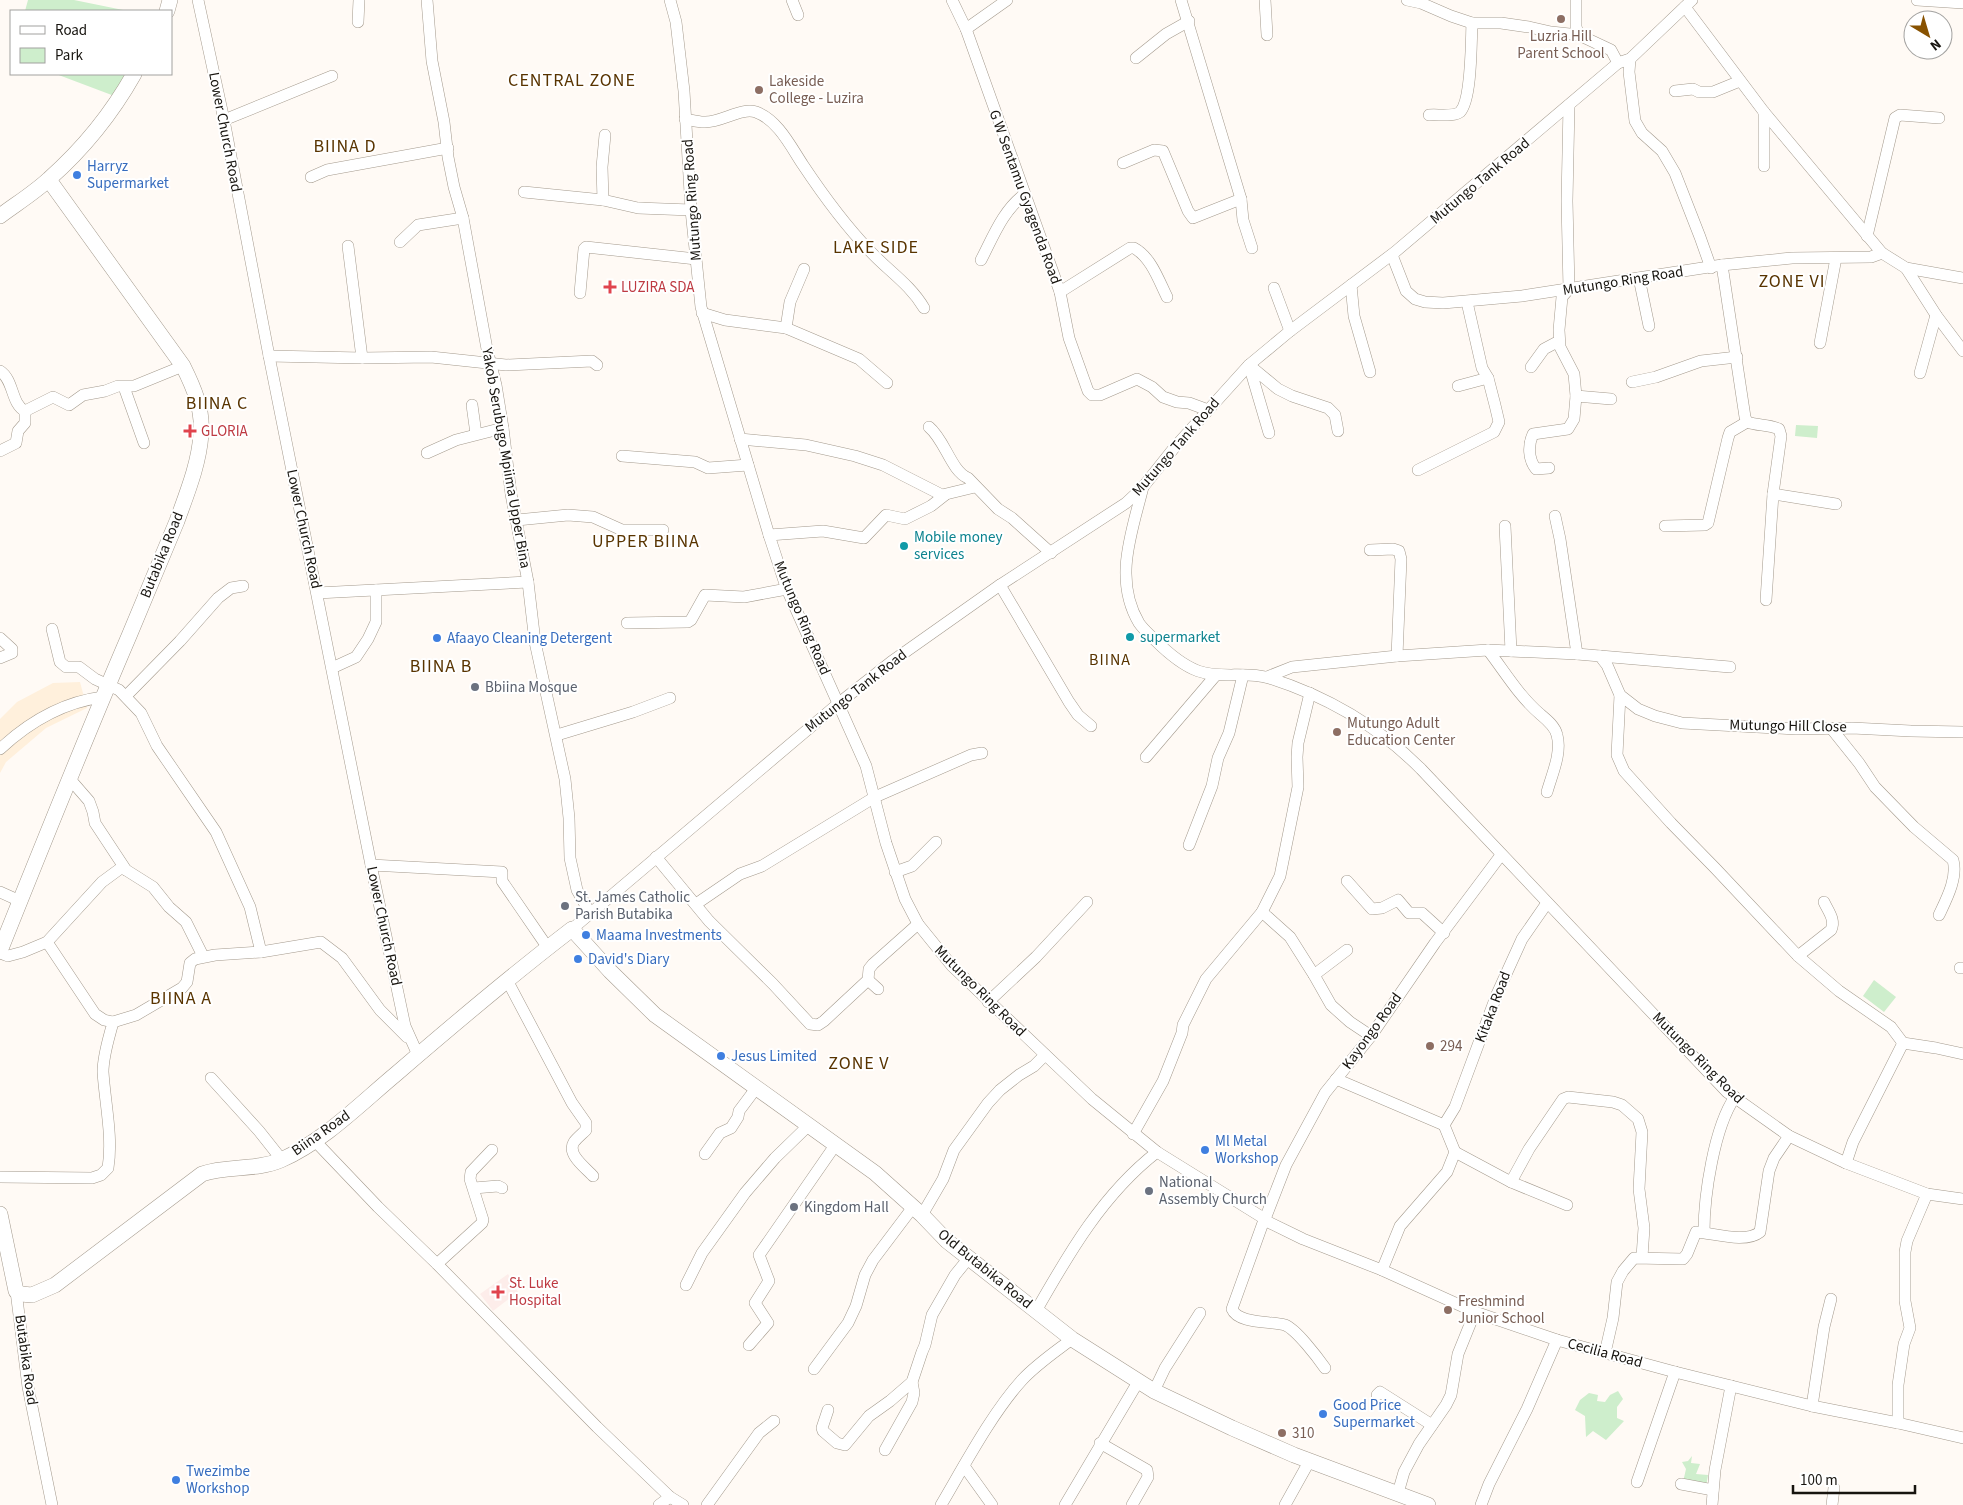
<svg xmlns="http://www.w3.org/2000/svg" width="1963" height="1505" font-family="'Source Sans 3',sans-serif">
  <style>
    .built { fill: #fff0dc }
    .medical { fill: #fdedea }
    .green { fill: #ceeecc }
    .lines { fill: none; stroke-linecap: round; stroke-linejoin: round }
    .minor-casing { stroke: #a49a8d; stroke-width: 12 }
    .major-casing { stroke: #a49a8d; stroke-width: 16 }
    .minor { stroke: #fff; stroke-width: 11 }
    .major { stroke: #fff; stroke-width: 15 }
    .education-dot { fill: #8d6e63; stroke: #fff; stroke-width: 2 }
    .shop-dot { fill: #3f7fe0; stroke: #fff; stroke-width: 2 }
    .health-dot { fill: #e0444e; stroke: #fff; stroke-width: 2 }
    .culture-dot { fill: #0f9aa8; stroke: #fff; stroke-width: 2 }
    .worship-dot { fill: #6b7280; stroke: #fff; stroke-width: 2 }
    .labels { text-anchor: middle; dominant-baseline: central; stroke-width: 4; stroke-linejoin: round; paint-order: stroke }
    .education-label { font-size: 15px; fill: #785e54; stroke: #fff; text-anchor: start }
    .street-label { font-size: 15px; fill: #17140f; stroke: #fff }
    .shop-label { font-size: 15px; fill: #366cbe; stroke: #fff; text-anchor: start }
    .health-label { font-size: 15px; fill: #be3a42; stroke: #fff; text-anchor: start }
    .culture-label { font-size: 15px; fill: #0d838f; stroke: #fff; text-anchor: start }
    .worship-label { font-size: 15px; fill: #5b616d; stroke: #fff; text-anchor: start }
    .neighbourhood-label { font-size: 16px; letter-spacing: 1px; fill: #593400; stroke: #fff }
    .quarter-label { font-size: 18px; letter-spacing: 1px; fill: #593400; stroke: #fff }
  </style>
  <rect width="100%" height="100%" fill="#fffaf5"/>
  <polygon class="built" points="80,682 87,708 46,728 6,762 0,773 0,719 17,702 53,683"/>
  <polygon class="medical" points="508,1274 518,1292 493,1311 480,1294"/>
  <g class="green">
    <polygon points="28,0 74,0 128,11 25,11"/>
    <polygon points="56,74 129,74 117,97"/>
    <polygon points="1796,425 1818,426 1817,438 1795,436"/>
    <polygon points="1874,980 1896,997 1884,1012 1863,996"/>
    <polygon points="1618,1391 1623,1399 1617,1407 1617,1418 1624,1421 1606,1440 1593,1431 1586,1437 1585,1416 1575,1410 1580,1400 1589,1393 1598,1395 1597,1401 1605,1402 1610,1395"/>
    <polygon points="1692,1456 1691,1463 1700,1464 1696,1474 1708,1475 1706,1487 1683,1482 1686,1469 1682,1462 1688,1461"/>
  </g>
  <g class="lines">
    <defs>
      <g id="minor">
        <polyline points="198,0 224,120 269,356 371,865 405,1026 418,1055"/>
        <polyline points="427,0 432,61 444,122 448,157 454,187 463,218 487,349 496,385 503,428 511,494 528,582 535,642 565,779 569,818 570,858 577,890 590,913"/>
        <polyline points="670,0 676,22 684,91 691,210 701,307 769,535 786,587 866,766 886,843 905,899 918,924 952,966 1092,1099 1157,1152 1265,1219 1264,1220 1303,1239 1382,1270 1475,1312 1557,1340 1675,1372 1812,1406 1898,1423 1963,1438"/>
        <polyline points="792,0 798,15"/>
        <polyline points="952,0 966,29 1060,292 1069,338 1088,391 1092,395 1100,395 1137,379 1152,387 1163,397 1177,402 1189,403 1208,410"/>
        <polyline points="1181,0 1241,199 1243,220 1252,248"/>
        <polyline points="1265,0 1267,35"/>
        <polyline points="1407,0 1421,3 1451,16 1472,23 1501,23 1529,27 1551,32 1579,35 1611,50 1618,63"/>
        <polyline points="1576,0 1576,27 1579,35"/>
        <polyline points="1917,0 1963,3"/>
        <polyline points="1685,7 1764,112 1882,253 1906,268 1963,278"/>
        <polyline points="358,22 359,0"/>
        <polyline points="966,29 1007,0"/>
        <polyline points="1136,58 1166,34 1189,21"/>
        <polyline points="1630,59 1629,72 1635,121 1642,133 1662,151 1675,173 1700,237 1711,268"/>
        <polyline points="1675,91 1693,89 1699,92 1713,92 1740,81"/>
        <polyline points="1764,112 1764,166"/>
        <path d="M1429,115C1436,114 1454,117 1460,112C1472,100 1471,41 1472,23"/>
        <path d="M685,119C691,120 698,122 704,122C721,123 741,107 756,112C778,120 791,147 803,165C823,195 844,224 869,250C887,270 910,284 924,308"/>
        <polyline points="224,120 332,76"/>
        <polyline points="1123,163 1154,150 1163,151 1188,211 1193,218 1241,199"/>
        <polyline points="311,177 327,170 448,148"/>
        <polyline points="524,192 603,200 638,208 691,210"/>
        <polyline points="603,200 602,167 605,135"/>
        <polyline points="1867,236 1895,118 1900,115 1939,118"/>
        <polyline points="400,242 418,225 463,218"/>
        <polyline points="348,246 362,358"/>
        <polyline points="1392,255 1406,291 1415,299 1425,302 1443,303 1522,296 1722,265 1792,258 1871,257 1882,253"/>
        <path d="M981,260C993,237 1003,210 1025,194"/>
        <path d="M1722,265L1745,417L1747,422C1758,426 1768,424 1779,429L1781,436L1773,494L1836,504"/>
        <polyline points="1906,268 1936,315 1963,351"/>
        <polyline points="1639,278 1649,326"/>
        <polyline points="1351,285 1354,316 1370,372"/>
        <polyline points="1274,288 1290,331"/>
        <path d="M1060,292L1130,248H1134C1151,257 1159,281 1167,297"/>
        <polyline points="580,293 584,249 586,247 696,259"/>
        <polyline points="702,313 725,320 786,328 859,359 887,383"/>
        <polyline points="786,328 790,302 804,269"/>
        <polyline points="1820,343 1836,258"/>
        <polyline points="269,356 362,358 431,357 506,365 592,361 597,365"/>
        <polyline points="1531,367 1544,349 1559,341"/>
        <path d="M0,371C14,380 11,404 25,411L53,397L69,405L83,395L105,391L118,386H134L183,366"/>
        <polyline points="1920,373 1936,315"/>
        <polyline points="1632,382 1656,377 1701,361 1737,357"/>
        <polyline points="1458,386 1488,378"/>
        <polyline points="124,387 144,443"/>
        <polyline points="1576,396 1611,399"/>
        <polyline points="472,405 476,434"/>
        <path d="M929,427C945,440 951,471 968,478L998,509L1012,518L1051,553"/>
        <polyline points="1269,433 1249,365 1278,389 1292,396 1328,408 1335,415 1338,431"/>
        <polyline points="740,439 806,445 855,456 883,465 942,495 975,487"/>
        <polyline points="0,451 16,443 18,431 25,423 25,411"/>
        <polyline points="427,453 456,440 503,428"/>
        <polyline points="622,456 695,462 708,468 748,465"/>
        <path d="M1549,468L1536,469C1528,459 1528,445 1533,434L1568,429L1574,419L1576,396L1574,374L1560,347L1559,330L1562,297L1569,289L1567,201L1569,105"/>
        <polyline points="1418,470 1494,432 1499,422 1495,405 1488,378 1482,368 1467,302"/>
        <path d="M1143,487C1132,532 1113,579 1139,623C1143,629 1150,635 1155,640C1167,652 1182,665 1198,671C1220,679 1246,671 1269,678C1326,696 1379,727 1421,769L1727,1092L1789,1136L1846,1163L1927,1194L1963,1199"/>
        <polyline points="1555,516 1560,539 1577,654"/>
        <polyline points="517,520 568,515 593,517 622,530 663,530"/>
        <polyline points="1505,526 1511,651"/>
        <polyline points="1665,526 1705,525 1708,523 1728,438 1730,432 1747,422"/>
        <polyline points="769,535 823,531 864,538 886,515 905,519 931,506 945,495"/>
        <polyline points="1370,550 1393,549 1399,551 1401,559 1397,656"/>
        <polyline points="1000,585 1069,702 1078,715 1091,726"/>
        <polyline points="317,593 528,582"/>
        <polyline points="1766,600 1773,494"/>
        <polyline points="627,623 688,622 691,620 705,595 744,597 787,589"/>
        <polyline points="52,629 60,662 66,667 79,667 95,679 119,690 141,713 157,746 216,832 250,907 261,952"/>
        <polyline points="0,638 12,649 12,653 0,658"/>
        <path d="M1488,650C1505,672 1519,696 1540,714C1546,719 1555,726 1557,735C1562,753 1552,774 1547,792"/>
        <polyline points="1600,656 1730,667"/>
        <polyline points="332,668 356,657 368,639 376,622 376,590"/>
        <polyline points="1267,677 1292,667 1397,656 1488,650 1577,654 1600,656 1607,665 1620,695 1638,709 1655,716 1682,723 1796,729 1852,728 1911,731 1963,732"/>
        <polyline points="1620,695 1617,755 1624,771 1671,823 1715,868 1798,956 1839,991 1891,1027 1903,1043 1936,1048 1963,1054"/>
        <polyline points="126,696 180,641 218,598 231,588 243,586"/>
        <path d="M1831,728L1859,763L1875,787L1914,827L1953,860C1958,878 1946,900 1939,915"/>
        <polyline points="557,735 633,712 670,698"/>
        <path d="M0,749C29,722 63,702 103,697"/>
        <polyline points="1146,757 1216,675"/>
        <polyline points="69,778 89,801 93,812 95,823 126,870 153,887 169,907 186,922 203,956"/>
        <polyline points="1189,845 1212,786 1218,758 1229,733 1243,675"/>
        <polyline points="656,857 709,921 773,984 810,1024 818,1025 824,1021 868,980 869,969 873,964 918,924"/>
        <polyline points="371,865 502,872 502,881 548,948"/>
        <polyline points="895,872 912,866 936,842"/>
        <polyline points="1347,881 1372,909 1382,908 1398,900 1409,913 1422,913 1444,933"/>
        <polyline points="0,892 20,901"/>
        <polyline points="696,904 740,874 762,866 875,797 971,755 982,753"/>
        <polyline points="1262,912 1290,937 1314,975 1331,1005 1350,1022 1371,1036"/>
        <polyline points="572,929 839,703 891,662 1000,585 1126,503 1143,487 1174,448 1249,365 1290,331 1395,252 1618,63 1630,59 1692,0"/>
        <polyline points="0,953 8,956 23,952 47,942 102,882 121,868 126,870"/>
        <path d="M1798,956L1831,930C1836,920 1828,911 1824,902"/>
        <polyline points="1960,968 1963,968"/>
        <polyline points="1314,975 1347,950"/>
        <path d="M507,980L572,1103L586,1123V1130C582,1134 577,1138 574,1142C566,1154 586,1168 593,1176"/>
        <polyline points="868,980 878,989"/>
        <polyline points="988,1002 1036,957 1087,902"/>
        <polyline points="113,1022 136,1015 182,988 187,982 190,963 195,959 215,955 261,952 321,942 342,958 380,1010 407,1037"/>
        <polyline points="211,1078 259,1131 282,1160"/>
        <polyline points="1336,1079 1444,1125"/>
        <polyline points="1133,1134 1163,1081 1182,1033 1183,1025 1206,979 1262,912 1280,876 1298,787 1297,757 1298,743 1310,693"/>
        <polyline points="315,1141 378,1207 437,1264 597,1427 670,1497 683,1505"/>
        <polyline points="1455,1152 1511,1182 1529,1149 1563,1099 1568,1097 1613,1102 1622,1105 1638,1119 1642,1132 1639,1189 1644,1228 1642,1257"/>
        <polyline points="705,1154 720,1133 731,1128 738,1117 739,1111 757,1087"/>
        <polyline points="1846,1163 1853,1142 1903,1043"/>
        <path d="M0,1177L92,1178L101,1175L108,1168C113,1137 105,1103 103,1072C103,1055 109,1038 113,1022L104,1020L95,1014L47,942"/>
        <polyline points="1511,1182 1567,1205"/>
        <polyline points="474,1188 498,1186 502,1188"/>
        <polyline points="922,1215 943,1179 954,1150 988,1103 1000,1090 1019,1075 1034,1066 1045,1055"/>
        <polyline points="1265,1219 1286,1165 1325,1093 1371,1036 1435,943 1501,855"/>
        <path d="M1264,1220L1232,1309C1238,1324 1271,1321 1285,1325C1296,1329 1318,1358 1325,1368"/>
        <path d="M1704,1232C1704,1196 1714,1127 1735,1097"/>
        <polyline points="437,1264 482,1223 483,1220 470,1179 471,1172 492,1150"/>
        <polyline points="1382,1270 1400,1226 1447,1172 1455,1152 1444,1125 1455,1107 1497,994 1522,939 1547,903"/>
        <polyline points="686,1285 702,1253 745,1193 775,1158 809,1125"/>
        <polyline points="16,1291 28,1387 52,1505"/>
        <path d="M1036,1311C1069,1253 1103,1194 1157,1152"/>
        <polyline points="749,1345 768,1323 755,1303 769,1281 759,1255 836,1144"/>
        <path d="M1605,1353L1613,1318L1617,1282L1623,1271L1634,1258L1683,1259L1687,1254L1696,1232C1714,1233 1745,1244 1760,1232L1769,1171L1774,1158L1789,1136"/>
        <polyline points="814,1369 848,1323 856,1306 865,1275 873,1260 913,1207"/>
        <polyline points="1154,1391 1165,1368 1200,1313"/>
        <polyline points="1377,1395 1380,1392 1432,1425"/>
        <polyline points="1812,1406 1824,1327 1831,1299"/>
        <polyline points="828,1410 822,1428 823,1431 837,1443 845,1445 869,1416 890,1401 912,1382 922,1352 925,1345 932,1315 955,1275 968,1259"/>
        <polyline points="1898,1423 1898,1385 1904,1344 1910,1328 1905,1301 1905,1252 1907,1241 1927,1194"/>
        <polyline points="1100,1443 1147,1470 1148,1477 1132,1505"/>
        <polyline points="885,1450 912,1402 914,1393 912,1382"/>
        <polyline points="964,1466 992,1505"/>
        <polyline points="1637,1482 1675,1372"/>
        <polyline points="1681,1484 1713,1490"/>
        <polyline points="1398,1493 1404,1472 1419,1444 1446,1405 1451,1395 1458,1354 1475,1312"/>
        <polyline points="659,1505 670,1497"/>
        <polyline points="707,1505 759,1433 774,1421"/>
        <path d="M941,1505C964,1466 992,1413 1022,1380C1037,1364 1055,1352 1072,1339"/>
        <polyline points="1065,1505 1138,1382"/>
        <polyline points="1285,1505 1310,1460"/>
        <polyline points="1481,1505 1489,1484 1527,1409 1557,1340"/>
        <polyline points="1712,1505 1715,1470 1731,1386"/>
        <polyline points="1832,1505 1834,1488"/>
      </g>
      <g id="major">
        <polyline points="167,11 170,0"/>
        <path d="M0,216C16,204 34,193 49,179C83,149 112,113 134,74"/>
        <path d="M0,951C42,846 84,741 129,636C145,598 161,560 177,521C187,493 199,464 201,434C203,409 194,388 183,366L49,180"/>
        <path d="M0,1214L16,1291L21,1294L32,1295L55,1285L202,1174C227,1165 255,1171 281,1160C324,1141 360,1104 396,1074C454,1024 512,975 572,929L610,971L655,1015L875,1173L922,1215L947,1241L1072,1339L1154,1391L1232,1428L1294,1455L1428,1505"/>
      </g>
    </defs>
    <use href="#minor" class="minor-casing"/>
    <use href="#major" class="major-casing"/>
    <use href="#minor" class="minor"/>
    <use href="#major" class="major"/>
  </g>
  <g class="education-dot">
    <circle cx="1561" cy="19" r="5"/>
    <circle cx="759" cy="90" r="5"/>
    <circle cx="1337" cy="732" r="5"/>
    <circle cx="1430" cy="1046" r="5"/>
    <circle cx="1448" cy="1310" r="5"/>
    <circle cx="1282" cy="1433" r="5"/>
  </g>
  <g class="shop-dot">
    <circle cx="77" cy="175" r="5"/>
    <circle cx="437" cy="638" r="5"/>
    <circle cx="586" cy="935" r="5"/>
    <circle cx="578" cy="959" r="5"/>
    <circle cx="721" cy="1056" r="5"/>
    <circle cx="1205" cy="1150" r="5"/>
    <circle cx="1323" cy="1414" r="5"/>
    <circle cx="176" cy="1480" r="5"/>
  </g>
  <g class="health-dot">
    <path d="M607.5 279.5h5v5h5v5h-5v5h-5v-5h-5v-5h5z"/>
    <path d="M187.5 423.5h5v5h5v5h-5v5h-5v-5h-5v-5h5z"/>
    <path d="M495.5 1284.5h5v5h5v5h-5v5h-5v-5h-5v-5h5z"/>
  </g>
  <g class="culture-dot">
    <circle cx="904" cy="546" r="5"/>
    <circle cx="1130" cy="637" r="5"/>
  </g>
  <g class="worship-dot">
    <circle cx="475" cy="687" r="5"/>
    <circle cx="565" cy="906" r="5"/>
    <circle cx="1149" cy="1191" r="5"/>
    <circle cx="794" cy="1207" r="5"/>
  </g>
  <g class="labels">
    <g class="education-label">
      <text x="1561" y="36" text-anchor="middle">Luzria Hill<tspan x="1561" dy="17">Parent School</tspan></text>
      <text x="769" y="81">Lakeside<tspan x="769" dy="17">College - Luzira</tspan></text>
      <text x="1347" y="723">Mutungo Adult<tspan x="1347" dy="17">Education Center</tspan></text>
      <text x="1440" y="1046">294</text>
      <text x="1458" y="1301">Freshmind<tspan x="1458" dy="17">Junior School</tspan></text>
      <text x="1292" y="1433">310</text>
    </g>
    <g class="street-label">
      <text transform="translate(225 132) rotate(79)">Lower Church Road</text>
      <text transform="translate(1480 181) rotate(-40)">Mutungo Tank Road</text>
      <text transform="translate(1025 197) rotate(70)">G W Sentamu Gyagenda Road</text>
      <text transform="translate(692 200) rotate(-94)">Mutungo Ring Road</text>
      <text transform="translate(1623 281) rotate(-9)">Mutungo Ring Road</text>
      <text transform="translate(1176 447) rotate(-49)">Mutungo Tank Road</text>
      <text transform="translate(506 458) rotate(80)">Yakob Serubugo Mpiima Upper Bina</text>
      <text transform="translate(304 529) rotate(78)">Lower Church Road</text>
      <text transform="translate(162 555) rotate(-68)">Butabika Road</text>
      <text transform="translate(802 618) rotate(67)">Mutungo Ring Road</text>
      <text transform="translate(856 691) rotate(-38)">Mutungo Tank Road</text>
      <text transform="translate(1788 726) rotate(1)">Mutungo Hill Close</text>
      <text transform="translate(384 926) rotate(78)">Lower Church Road</text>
      <text transform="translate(980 991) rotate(45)">Mutungo Ring Road</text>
      <text transform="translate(1493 1007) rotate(-69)">Kitaka Road</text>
      <text transform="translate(1372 1031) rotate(-54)">Kayongo Road</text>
      <text transform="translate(1698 1058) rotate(45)">Mutungo Ring Road</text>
      <text transform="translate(321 1133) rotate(-35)">Biina Road</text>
      <text transform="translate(985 1269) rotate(39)">Old Butabika Road</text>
      <text transform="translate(1605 1353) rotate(15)">Cecilia Road</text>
      <text transform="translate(26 1360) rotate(82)">Butabika Road</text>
    </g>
    <g class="shop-label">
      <text x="87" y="166">Harryz<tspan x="87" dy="17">Supermarket</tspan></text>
      <text x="447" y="638">Afaayo Cleaning Detergent</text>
      <text x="596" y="935">Maama Investments</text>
      <text x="588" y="959">David's Diary</text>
      <text x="731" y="1056">Jesus Limited</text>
      <text x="1215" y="1141">Ml Metal<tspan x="1215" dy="17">Workshop</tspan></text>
      <text x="1333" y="1405">Good Price<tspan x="1333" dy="17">Supermarket</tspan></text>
      <text x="186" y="1471">Twezimbe<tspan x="186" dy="17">Workshop</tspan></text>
    </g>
    <g class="health-label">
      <text x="621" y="287">LUZIRA SDA</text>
      <text x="201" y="431">GLORIA</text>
      <text x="509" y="1283">St. Luke<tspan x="509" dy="17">Hospital</tspan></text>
    </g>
    <g class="culture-label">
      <text x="914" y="537">Mobile money<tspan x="914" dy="17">services</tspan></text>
      <text x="1140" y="637">supermarket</text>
    </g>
    <g class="worship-label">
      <text x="485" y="687">Bbiina Mosque</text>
      <text x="575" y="897">St. James Catholic<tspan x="575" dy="17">Parish Butabika</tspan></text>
      <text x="1159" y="1182">National<tspan x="1159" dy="17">Assembly Church</tspan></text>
      <text x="804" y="1207">Kingdom Hall</text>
    </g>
    <g class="neighbourhood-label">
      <text x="1110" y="660">BIINA</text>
    </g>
    <g class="quarter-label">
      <text x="572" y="80">CENTRAL ZONE</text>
      <text x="345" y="146">BIINA D</text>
      <text x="876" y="247">LAKE SIDE</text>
      <text x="1792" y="281">ZONE VI</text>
      <text x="217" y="403">BIINA C</text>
      <text x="646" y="541">UPPER BIINA</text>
      <text x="441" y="666">BIINA B</text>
      <text x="181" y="998">BIINA A</text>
      <text x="859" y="1063">ZONE V</text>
    </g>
  </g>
  <rect x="10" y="10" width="162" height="65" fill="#ffffff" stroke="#a2a19f"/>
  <rect x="20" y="26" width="25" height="8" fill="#ffffff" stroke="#a2a19f"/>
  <text x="55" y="35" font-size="15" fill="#17140f">Road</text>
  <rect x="20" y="48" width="25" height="15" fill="#ceeecc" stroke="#a2a19f"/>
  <text x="55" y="60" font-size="15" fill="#17140f">Park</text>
  <g transform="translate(1928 35) rotate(142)"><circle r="24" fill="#ffffff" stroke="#a2a19f"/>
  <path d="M0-4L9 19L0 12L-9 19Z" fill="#885201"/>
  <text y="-8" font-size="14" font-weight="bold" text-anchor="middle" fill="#17140f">N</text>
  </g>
  <path d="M1793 1485v8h122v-8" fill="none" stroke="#17140f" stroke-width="2.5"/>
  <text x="1800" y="1485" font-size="15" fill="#17140f" stroke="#ffffff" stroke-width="4" paint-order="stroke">100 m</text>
</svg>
